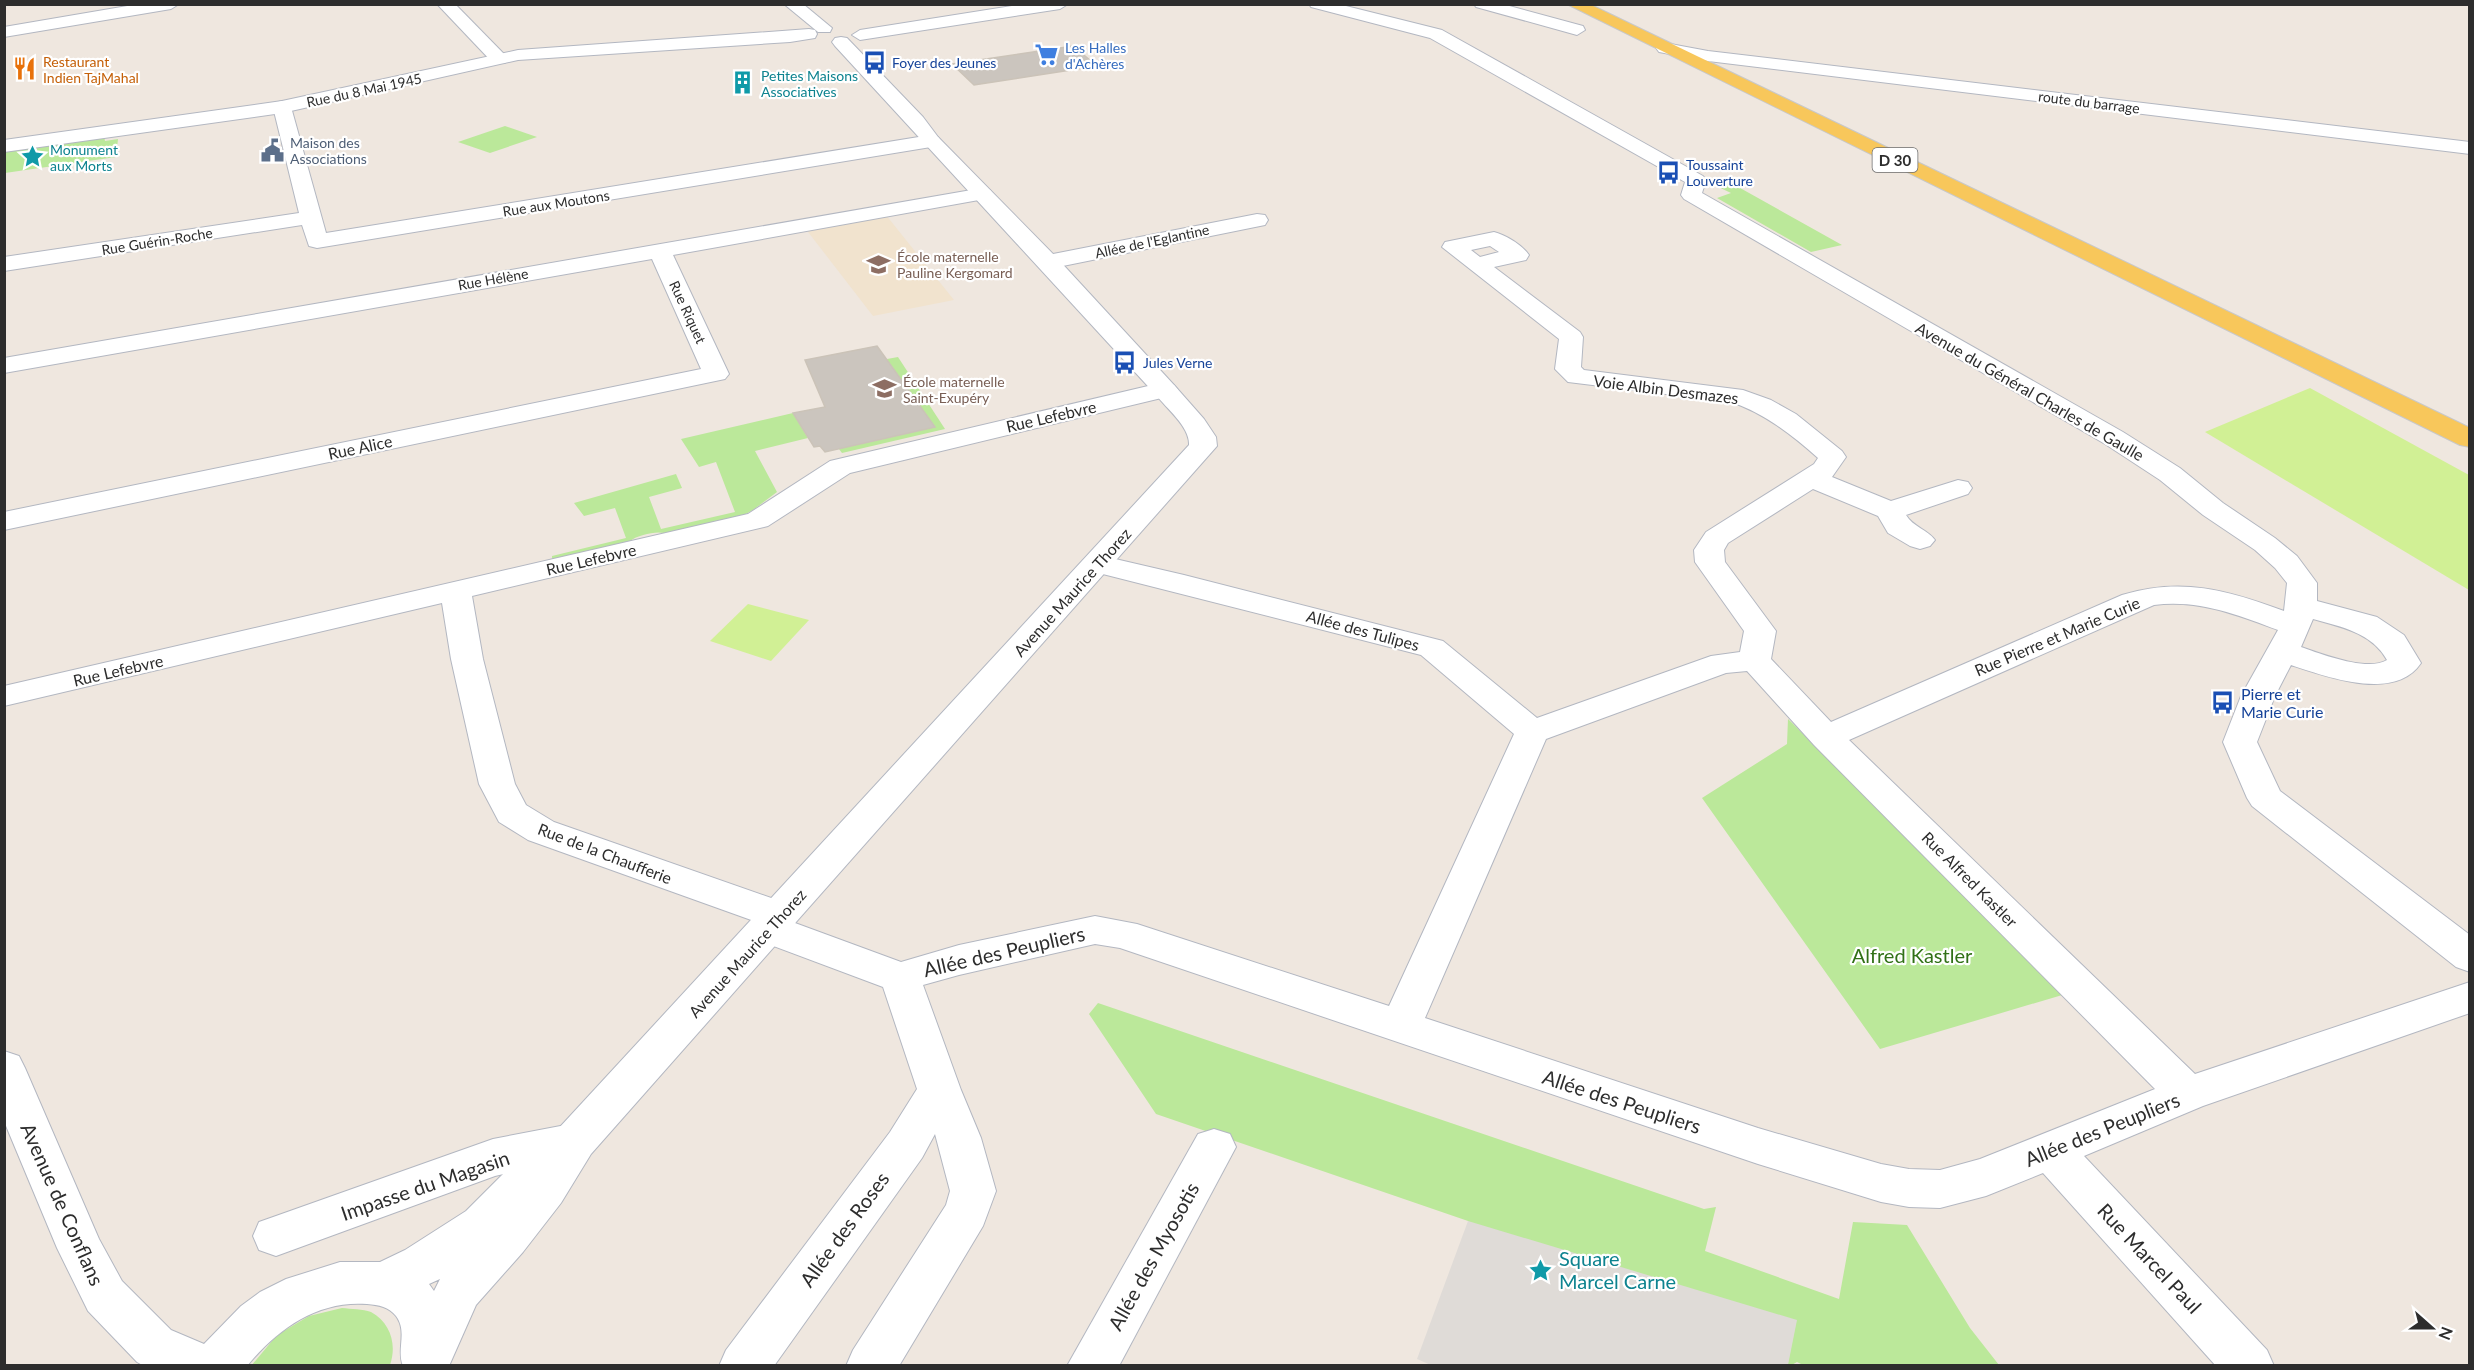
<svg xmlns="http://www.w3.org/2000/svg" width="2474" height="1370" font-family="Lato,sans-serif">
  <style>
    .education { fill: #f1e3ce }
    .green { fill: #bbe89a }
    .pitch { fill: #d1f095 }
    .plaza { fill: #dfdbd7 }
    .building { fill: #cbc5be; stroke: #cbc3b8; stroke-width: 1.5 }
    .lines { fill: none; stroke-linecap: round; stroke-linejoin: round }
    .minor-casing { stroke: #b3b7c1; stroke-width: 2 }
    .tertiary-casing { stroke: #b3b7c1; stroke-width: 2 }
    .primary-casing { stroke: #c8c8c8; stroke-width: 2 }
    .minor { fill: #fff; fill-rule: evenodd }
    .tertiary { fill: #fff; fill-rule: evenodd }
    .primary { fill: #f8c75b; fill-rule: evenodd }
    .labels { text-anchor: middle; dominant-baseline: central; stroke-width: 4.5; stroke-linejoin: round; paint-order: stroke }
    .far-shop-label { font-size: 14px; fill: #366cbe; stroke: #fff; text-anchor: start }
    .far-food-label { font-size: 14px; fill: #c56008; stroke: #fff; text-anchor: start }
    .far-transit-label { font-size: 14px; fill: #164399; stroke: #fff; text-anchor: start }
    .far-culture-label { font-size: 14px; fill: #0d838f; stroke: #fff; text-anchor: start }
    .far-street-label { font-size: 14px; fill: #2d2d2d; stroke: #fff }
    .far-service-label { font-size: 14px; fill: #4e5e75; stroke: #fff; text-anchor: start }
    .far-education-label { font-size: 14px; fill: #785e54; stroke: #fff; text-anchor: start }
    .shield { fill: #fff; stroke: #6c6c6c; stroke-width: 1.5 }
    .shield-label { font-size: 15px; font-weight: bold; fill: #2d2d2d }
    .street-label { font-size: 16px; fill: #2d2d2d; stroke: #fff }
    .transit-label { font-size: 16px; fill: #164399; stroke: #fff; text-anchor: start }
    .near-street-label { font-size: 20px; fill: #2d2d2d; stroke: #fff }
    .near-park-label { font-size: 20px; fill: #317117; stroke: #fff }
    .near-culture-label { font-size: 20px; fill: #0d838f; stroke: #fff; text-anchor: start }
  </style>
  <rect width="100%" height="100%" fill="#efe7df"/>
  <polygon class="education" points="886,215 954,300 873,316 805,228"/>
  <g class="green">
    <polygon points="505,126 537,137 490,153 458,142"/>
    <polygon points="104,136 105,141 118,139 116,157 5,173 4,149"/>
    <polygon points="1724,179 1842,245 1811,252 1717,198 1731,193 1710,183"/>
    <polygon points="898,357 945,429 842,453 839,449 887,359"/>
    <path d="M793,413L808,438L755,451L777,492L753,510L744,515L664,533C655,531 638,535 630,541L552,559V556L626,538L615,508L584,516L574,503L676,474L682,488L649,497L661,529L735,512L716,462L699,467L681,439Z"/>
    <polygon points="1788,719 2069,993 1880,1049 1702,798 1787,744"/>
    <polygon points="1098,1003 1704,1209 1716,1207 1705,1251 1839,1299 1853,1222 1907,1225 1970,1328 1999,1365 1805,1366 1797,1362 1790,1366 1572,1365 1468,1221 1156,1114 1089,1014"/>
    <path d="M342,1308C351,1309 363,1309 371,1312C391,1323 397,1345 390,1365L251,1366L277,1335L309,1316Z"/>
  </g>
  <g class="pitch">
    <polygon points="2310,388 2469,475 2469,590 2205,432"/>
    <polygon points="748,604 809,620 771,661 710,641"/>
  </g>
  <polygon class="plaza" points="1468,1221 1797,1320 1788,1365 1433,1366 1417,1359"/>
  <g class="building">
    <polygon points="1073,46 1097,66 974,85 952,64"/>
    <polygon points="877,346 935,427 825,452 820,446 814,447 793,413 825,407 805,360"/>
  </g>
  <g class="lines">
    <defs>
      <g id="minor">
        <polygon points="139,4 179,4 171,9 4,37 4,27"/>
        <polygon points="437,4 455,4 505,55 508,59 505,63 493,63"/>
        <path d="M1309,4H1338L1442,30L1703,176L1706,180L1702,193L2123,432L2180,468L2223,503L2275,538L2297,556L2317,583V601L2377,617L2404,635L2421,663C2395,702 2327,677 2291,665L2275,696L2257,742L2280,791L2470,935V972L2456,967L2252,806L2247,798L2223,742L2241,696L2278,630C2238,615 2198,599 2154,605L1849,740L2195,1074L2470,982V1013L2203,1106L2084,1156L2267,1350L2274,1366H2216L2043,1173L1986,1196L1940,1208L1909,1207L1881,1202L1758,1164L1120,948L1095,944L959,975L923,985L961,1090L981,1138L996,1191L983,1226L899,1366H846L853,1350L946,1205L950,1191L935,1134L922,1158L774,1366H719L726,1350L890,1132L917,1089L883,987L755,939L749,929L754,921L528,840L499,822L479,784L451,659L442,603L4,706V686L748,514L830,461L1165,382L1174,385L1178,390L1174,395L850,473L768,526L472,596L483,659L515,784L526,805L554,822L794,906L799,916L795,923L901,962L959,945L1095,916L1137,924L1389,1006L1514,734L1421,655L1087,570L1083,564L1087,558L1098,555L1184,575L1443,641L1537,718L1711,656L1740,652L1744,631L1695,562L1694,550L1706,532L1814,464L1818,458C1792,435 1764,413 1731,402L1568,382L1555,369L1559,339L1442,247L1445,242L1494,232C1506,235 1522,245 1529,255L1526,260L1494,267L1580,332L1583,337L1581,367L1584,370L1743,390L1771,400L1796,414L1842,451L1846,457L1832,477L1891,501L1958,480L1968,482L1972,488L1968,494L1906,515C1913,527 1927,529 1935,540L1930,546L1920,549L1910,546L1888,533L1878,516L1813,489L1728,543L1724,550L1725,562L1776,631L1771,659L1831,722L2122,595C2181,577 2228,590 2284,611L2287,583L2275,568L2255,550L2203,515L2160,480L2105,444L1684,199L1681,195L1685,182L1430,38L1311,7ZM1490,246L1499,252L1480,257L1471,250ZM2313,619C2342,627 2372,633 2387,660C2368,672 2321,654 2301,647ZM1747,671L1814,745L2155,1089L1980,1159L1940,1170L1909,1169L1881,1164L1758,1128L1425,1018L1546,739L1726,673Z"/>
        <polygon points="1474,4 1502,4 1583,26 1585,30 1577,35 1476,7"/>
        <polygon points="1665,43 1708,51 2470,142 2470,154 1708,61 1659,52 1656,48 1659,44"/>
        <polygon points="282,101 289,103 291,107 326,233 931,135 938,137 941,141 938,145 931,147 317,248 309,246 302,225 4,271 4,257 299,213 273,107 275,103"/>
        <polygon points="983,188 990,190 993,194 990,198 673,255 729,374 725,379 4,530 4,512 701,369 652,259 4,373 4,358"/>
        <polygon points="1257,214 1265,215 1268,220 1265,225 1048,269 1040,267 1037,262 1040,257 1048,255"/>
        <polygon points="571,1124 587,1129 593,1142 587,1155 495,1176 276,1256 259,1250 253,1236 259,1222 276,1216 493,1139"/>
        <polygon points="1214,1129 1230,1134 1236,1147 1119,1366 1067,1366 1198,1134"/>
      </g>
      <g id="tertiary">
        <polygon points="784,4 803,4 832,28 830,32 818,32"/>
        <polygon points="1025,4 1068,4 1060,9 860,40 852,35 860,30"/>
        <polygon points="809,29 815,30 817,34 815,38 790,42 518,60 282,113 4,152 4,140 282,101 518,50"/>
        <path d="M841,37L847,38L923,117L938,137L1056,257L1174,385L1204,419L1216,437L1217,446L591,1154L561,1203L523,1252L476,1305L449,1366H403C396,1350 408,1332 396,1316C389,1307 379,1305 367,1304C318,1300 277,1329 247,1366H144L137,1362L88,1311L57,1248L4,1121V1051L19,1056L25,1068L99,1239L122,1281L171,1330L204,1344L241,1306L260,1292L286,1279L340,1262H380L405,1250L466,1211L526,1151L542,1145L547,1147L559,1128L1189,445C1190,427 1167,409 1156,395L835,46L832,42L835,38ZM440,1279L434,1291L429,1284Z"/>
      </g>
      <polygon id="primary" points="1567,4 1589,4 2470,428 2470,447 2460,445"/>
    </defs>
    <use href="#minor" class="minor-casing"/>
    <use href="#tertiary" class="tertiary-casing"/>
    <use href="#primary" class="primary-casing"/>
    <use href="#minor" class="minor"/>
    <use href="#tertiary" class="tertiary"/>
    <use href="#primary" class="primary"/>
  </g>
  <defs>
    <symbol id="supermarket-bare" viewBox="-9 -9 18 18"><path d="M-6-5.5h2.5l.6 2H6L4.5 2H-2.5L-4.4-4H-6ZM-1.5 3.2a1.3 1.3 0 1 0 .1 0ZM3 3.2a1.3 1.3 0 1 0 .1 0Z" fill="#3f7fe0" stroke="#fff" stroke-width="2.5" paint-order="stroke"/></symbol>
    <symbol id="bus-bare" viewBox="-9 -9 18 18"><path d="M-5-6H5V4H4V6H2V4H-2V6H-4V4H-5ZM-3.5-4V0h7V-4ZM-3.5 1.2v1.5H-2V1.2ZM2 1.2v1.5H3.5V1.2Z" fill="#1a4fb4" stroke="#fff" stroke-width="2.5" paint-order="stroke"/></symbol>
    <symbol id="restaurant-bare" viewBox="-9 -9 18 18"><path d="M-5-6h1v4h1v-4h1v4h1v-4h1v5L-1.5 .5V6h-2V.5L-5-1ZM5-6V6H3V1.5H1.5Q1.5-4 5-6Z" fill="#e8710a" stroke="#fff" stroke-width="2.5" paint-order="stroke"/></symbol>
    <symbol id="building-bare" viewBox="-9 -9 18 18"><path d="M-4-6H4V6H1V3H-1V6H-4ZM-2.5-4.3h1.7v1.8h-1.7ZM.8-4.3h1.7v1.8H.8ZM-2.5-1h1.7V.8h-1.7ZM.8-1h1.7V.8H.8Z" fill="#0f9aa8" stroke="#fff" stroke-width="2.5" paint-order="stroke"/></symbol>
    <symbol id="civic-bare" viewBox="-9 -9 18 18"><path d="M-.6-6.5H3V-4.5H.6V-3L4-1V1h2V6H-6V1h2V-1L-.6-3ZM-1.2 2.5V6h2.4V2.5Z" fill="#5c6f8a" stroke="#fff" stroke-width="2.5" paint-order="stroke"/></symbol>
    <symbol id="sight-bare" viewBox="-9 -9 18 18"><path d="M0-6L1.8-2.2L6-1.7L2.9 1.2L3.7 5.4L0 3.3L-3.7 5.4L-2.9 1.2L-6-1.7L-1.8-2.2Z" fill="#0f9aa8" stroke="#fff" stroke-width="2.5" paint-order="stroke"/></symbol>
    <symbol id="school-bare" viewBox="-9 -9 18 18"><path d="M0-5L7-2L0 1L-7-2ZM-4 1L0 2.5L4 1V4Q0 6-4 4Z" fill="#8d6e63" stroke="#fff" stroke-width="2.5" paint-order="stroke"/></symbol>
  </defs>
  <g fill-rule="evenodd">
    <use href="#supermarket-bare" x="1030" y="38" width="33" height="33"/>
    <use href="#bus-bare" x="858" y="46" width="33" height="33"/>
    <use href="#restaurant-bare" x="8" y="52" width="33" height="33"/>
    <use href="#building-bare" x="726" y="66" width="33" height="33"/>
    <use href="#civic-bare" x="256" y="134" width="33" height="33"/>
    <use href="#sight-bare" x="16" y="140" width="33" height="33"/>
    <use href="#bus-bare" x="1652" y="156" width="33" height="33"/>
    <use href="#school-bare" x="862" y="248" width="33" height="33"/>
    <use href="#bus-bare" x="1108" y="346" width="33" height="33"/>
    <use href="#school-bare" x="868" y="372" width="33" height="33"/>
    <use href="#bus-bare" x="2206" y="686" width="33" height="33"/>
    <use href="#sight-bare" x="1524" y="1254" width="33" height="33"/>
  </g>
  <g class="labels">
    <g class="far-shop-label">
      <text x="1065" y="47">Les Halles<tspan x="1065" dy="16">d'Achères</tspan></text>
    </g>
    <g class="far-food-label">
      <text x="43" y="61">Restaurant<tspan x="43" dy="16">Indien TajMahal</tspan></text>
    </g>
    <g class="far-transit-label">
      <text x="892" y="62">Foyer des Jeunes</text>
      <text x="1686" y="164">Toussaint<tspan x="1686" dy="16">Louverture</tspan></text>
      <text x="1143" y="362">Jules Verne</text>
    </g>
    <g class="far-culture-label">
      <text x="761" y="75">Petites Maisons<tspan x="761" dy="16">Associatives</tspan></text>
      <text x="50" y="149">Monument<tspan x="50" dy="16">aux Morts</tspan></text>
    </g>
    <g class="far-street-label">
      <text transform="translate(364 90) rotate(-12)">Rue du 8 Mai 1945</text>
      <text transform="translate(2089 102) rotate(7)">route du barrage</text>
      <text transform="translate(556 203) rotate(-9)">Rue aux Moutons</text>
      <text transform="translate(157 241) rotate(-9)">Rue Guérin-Roche</text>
      <text transform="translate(1152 241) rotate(-12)">Allée de l'Eglantine</text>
      <text transform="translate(493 279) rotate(-10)">Rue Hélène</text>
      <text transform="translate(688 312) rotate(65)">Rue Riquet</text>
    </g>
    <g class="far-service-label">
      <text x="290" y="142">Maison des<tspan x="290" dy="16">Associations</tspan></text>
    </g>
    <g class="far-education-label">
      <text x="897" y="256">École maternelle<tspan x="897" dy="16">Pauline Kergomard</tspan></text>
      <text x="903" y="381">École maternelle<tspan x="903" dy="16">Saint-Exupéry</tspan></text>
    </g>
    <rect class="shield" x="1872.5" y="148" width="45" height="24" rx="4.5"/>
    <g class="shield-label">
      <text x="1895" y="160">D 30</text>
    </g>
    <g class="street-label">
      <text transform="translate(1666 389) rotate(7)">Voie Albin Desmazes</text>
      <text transform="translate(2030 391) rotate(30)">Avenue du Général Charles de Gaulle</text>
      <text transform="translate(1051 416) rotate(-13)">Rue Lefebvre</text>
      <text transform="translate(360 447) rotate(-12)">Rue Alice</text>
      <text transform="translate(591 559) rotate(-13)">Rue Lefebvre</text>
      <text transform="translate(1072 592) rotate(-48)">Avenue Maurice Thorez</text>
      <text transform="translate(1363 630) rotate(15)">Allée des Tulipes</text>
      <text transform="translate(2057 636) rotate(-23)">Rue Pierre et Marie Curie</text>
      <text transform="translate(118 670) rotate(-13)">Rue Lefebvre</text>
      <text transform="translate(605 853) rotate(21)">Rue de la Chaufferie</text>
      <text transform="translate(1970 879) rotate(45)">Rue Alfred Kastler</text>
      <text transform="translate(747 953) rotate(-48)">Avenue Maurice Thorez</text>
    </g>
    <g class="transit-label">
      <text x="2241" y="693">Pierre et<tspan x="2241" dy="18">Marie Curie</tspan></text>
    </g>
    <g class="near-street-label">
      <text transform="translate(1004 951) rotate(-13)">Allée des Peupliers</text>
      <text transform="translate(1622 1101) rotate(18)">Allée des Peupliers</text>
      <text transform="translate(2102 1129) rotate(-22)">Allée des Peupliers</text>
      <text transform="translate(425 1185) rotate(-19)">Impasse du Magasin</text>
      <text transform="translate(63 1204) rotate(66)">Avenue de Conflans</text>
      <text transform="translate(844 1229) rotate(-54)">Allée des Roses</text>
      <text transform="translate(1153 1256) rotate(-61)">Allée des Myosotis</text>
      <text transform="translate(2150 1258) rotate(47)">Rue Marcel Paul</text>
    </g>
    <g class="near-park-label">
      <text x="1912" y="955">Alfred Kastler</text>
    </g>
    <g class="near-culture-label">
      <text x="1559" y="1258">Square<tspan x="1559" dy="23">Marcel Carne</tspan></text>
    </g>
  </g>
  <rect width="2474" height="1370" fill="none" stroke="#2d2d2d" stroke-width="12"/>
  <g transform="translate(2432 1328) rotate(111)" stroke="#ffffff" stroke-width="4.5" paint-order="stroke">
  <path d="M0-4.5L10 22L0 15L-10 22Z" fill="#2d2d2d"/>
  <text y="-9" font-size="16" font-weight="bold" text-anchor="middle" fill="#2d2d2d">N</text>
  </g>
</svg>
